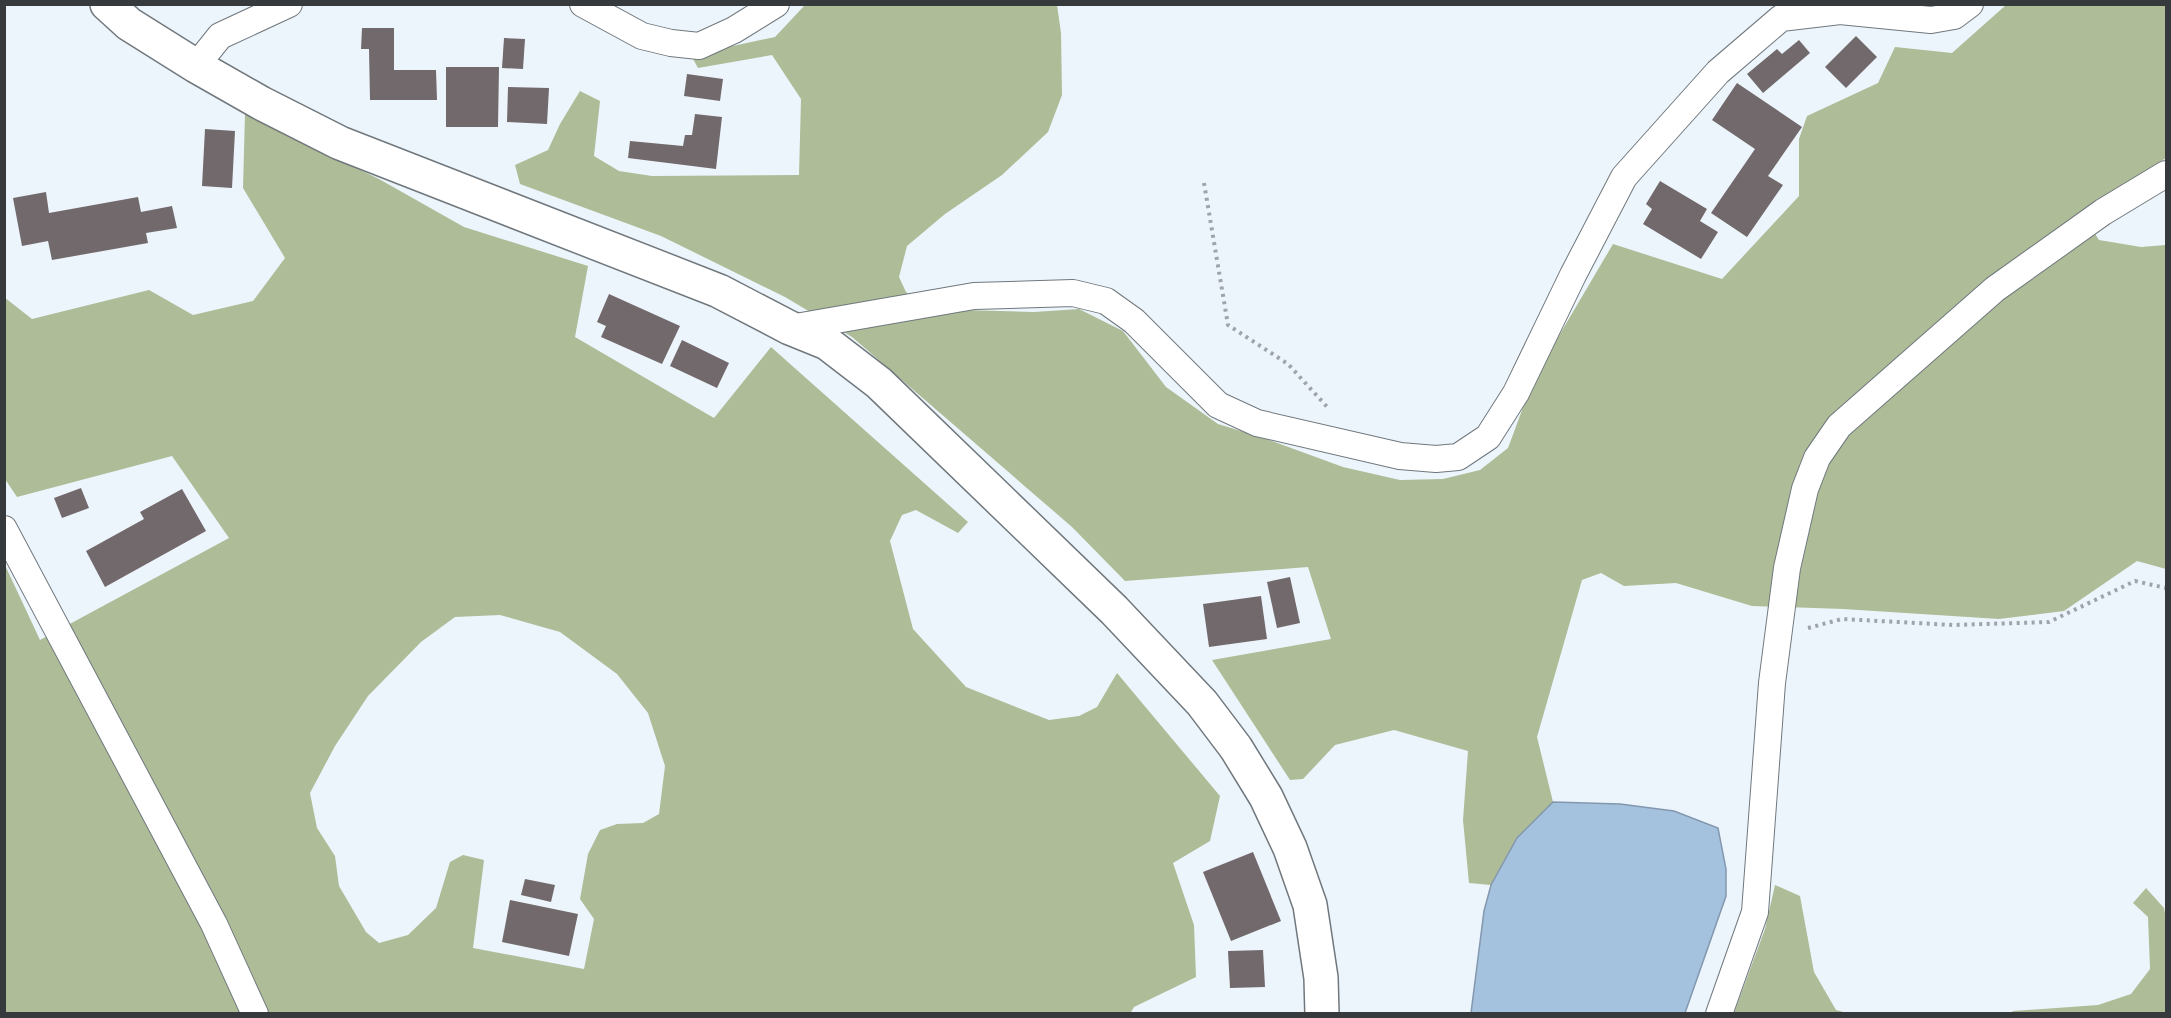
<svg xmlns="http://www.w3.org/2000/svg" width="2171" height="1018" font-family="Figtree,sans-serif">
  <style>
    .forest { fill: #aebc98; fill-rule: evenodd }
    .water { fill: #a4c1de; stroke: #8398ae; stroke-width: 1.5 }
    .building { fill: #72696c }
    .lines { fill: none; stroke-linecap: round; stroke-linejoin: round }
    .street-casing { stroke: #70787d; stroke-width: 28 }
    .secondary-casing { stroke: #70787d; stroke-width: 36 }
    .path { stroke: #9fa4aa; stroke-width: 4; stroke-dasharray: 3 4.5; stroke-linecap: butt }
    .street { stroke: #fff; stroke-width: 26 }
    .secondary { stroke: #fff; stroke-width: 33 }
  </style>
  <rect width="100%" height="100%" fill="#edf5fc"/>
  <g class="forest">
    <polygon points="805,5 1057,5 1061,33 1062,95 1048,132 1002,175 945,214 907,246 899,277 906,292 928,309 1034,312 1079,309 1123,331 1166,387 1218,424 1264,438 1343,467 1400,480 1443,479 1480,470 1508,448 1534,378 1613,244 1722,279 1799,196 1799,139 1807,116 1878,83 1895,47 1952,53 2006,5 2166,5 2166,158 2082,213 2099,240 2141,247 2166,245 2166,569 2137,561 2064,611 1999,619 1843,609 1752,606 1676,583 1624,586 1601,573 1582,580 1537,737 1553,802 1517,838 1491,885 1469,883 1463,820 1468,751 1394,730 1335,745 1303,779 1290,780 1212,660 1331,639 1308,567 1125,581 1072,527 852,337 785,297 661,236 520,184 515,165 548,150 560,124 580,91 600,101 594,156 619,171 652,176 799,175 801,99 772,55 698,68 691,55 775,37"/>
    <path d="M245,114L379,179L464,227L588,266L575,337L714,418L771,347L968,522L958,533L916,510L902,515L890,541L913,629L966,687L1049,720L1079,716L1097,707L1117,673L1220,796L1210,841L1173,863L1194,925L1196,977L1134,1007L1130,1014L5,1013L4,563L40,640L229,538L172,456L17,497L5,479L4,297L32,319L149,290L193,315L253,301L285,258L243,188ZM500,615L560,632L617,674L648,713L665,766L659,814L643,823L617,824L600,830L588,854L580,899L594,919L584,969L473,948L484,860L463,855L450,862L436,908L408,935L379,943L366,932L339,886L335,856L317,828L310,793L335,746L368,696L421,642L455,617Z"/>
    <polygon points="1775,885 1800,896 1814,972 1836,1010 1847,1013 1734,1013 1765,929"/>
    <polygon points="2146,888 2164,908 2166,919 2166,1013 2011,1013 2013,1011 2098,1005 2131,994 2150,969 2148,917 2133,903"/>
  </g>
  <polygon class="water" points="1553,802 1620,804 1674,811 1718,828 1726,869 1726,896 1685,1013 1471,1013 1484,911 1491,885 1517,838"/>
  <g class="building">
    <polygon points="362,28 394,28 394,70 436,70 437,100 370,100 369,49 361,49"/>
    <polygon points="1856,36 1877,57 1846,88 1825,67"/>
    <polygon points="504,38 525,39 523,69 502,68"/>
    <polygon points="1799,40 1810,53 1763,93 1747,74 1777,49 1782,54"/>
    <polygon points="446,67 499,67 498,127 446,127"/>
    <polygon points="687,74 723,79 720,101 684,96"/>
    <polygon points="1737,83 1802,127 1768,176 1783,185 1747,237 1711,213 1755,149 1712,120"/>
    <polygon points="508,87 549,88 547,124 507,122"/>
    <polygon points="695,114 722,117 716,169 628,158 630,141 683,146 685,135 692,135"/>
    <polygon points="205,129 235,131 232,188 202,186"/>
    <polygon points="1660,181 1707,209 1700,221 1718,232 1701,259 1643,224 1652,209 1646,204"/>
    <polygon points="46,192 49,213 138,197 141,212 172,206 177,228 146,233 148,243 52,260 48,241 22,246 13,198"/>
    <polygon points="609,294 680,326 662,364 601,337 606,326 597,322"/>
    <polygon points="682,340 729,363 717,388 670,366"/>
    <polygon points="81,488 89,508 62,518 54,498"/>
    <polygon points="182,489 206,531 105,587 86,551 144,519 140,512"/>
    <polygon points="1290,577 1300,623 1277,628 1267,582"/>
    <polygon points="1261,596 1267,639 1209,647 1203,604"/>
    <polygon points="1253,852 1281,921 1231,941 1203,872"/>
    <polygon points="525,879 555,885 551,902 521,895"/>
    <polygon points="510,900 578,914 569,956 502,942"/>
    <polygon points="1263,950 1265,987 1230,988 1228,951"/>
  </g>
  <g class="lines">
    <defs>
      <g id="street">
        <polyline points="583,4 642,36 671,43 699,46 734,30 776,4"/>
        <polyline points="196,66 220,36 289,4"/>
        <polyline points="790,328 974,296 1073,293 1106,301 1134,321 1218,405 1257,423 1400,456 1436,459 1458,457 1488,437 1516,393 1573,275 1624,177 1718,72 1781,18 1840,11 1931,20 1954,16 1970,4"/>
        <polyline points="4,529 214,924 255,1014"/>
        <polyline points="1719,1014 1755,912 1772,683 1787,568 1805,489 1817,458 1839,426 1995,289 2103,212 2166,174"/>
      </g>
      <polyline id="secondary" points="107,4 129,24 196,66 261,103 340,143 719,291 790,328 827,343 879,383 1114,610 1202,703 1236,748 1266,797 1290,848 1310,905 1321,978 1322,1014"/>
    </defs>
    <use href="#street" class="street-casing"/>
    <use href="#secondary" class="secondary-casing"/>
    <g class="path">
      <polyline points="1204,183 1228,325 1288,364 1329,409"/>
      <polyline points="1808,628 1842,619 1953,625 2049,622 2135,581 2166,588"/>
    </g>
    <use href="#street" class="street"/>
    <use href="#secondary" class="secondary"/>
  </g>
  <rect width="2171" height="1018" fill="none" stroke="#373a3d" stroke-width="12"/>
</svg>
